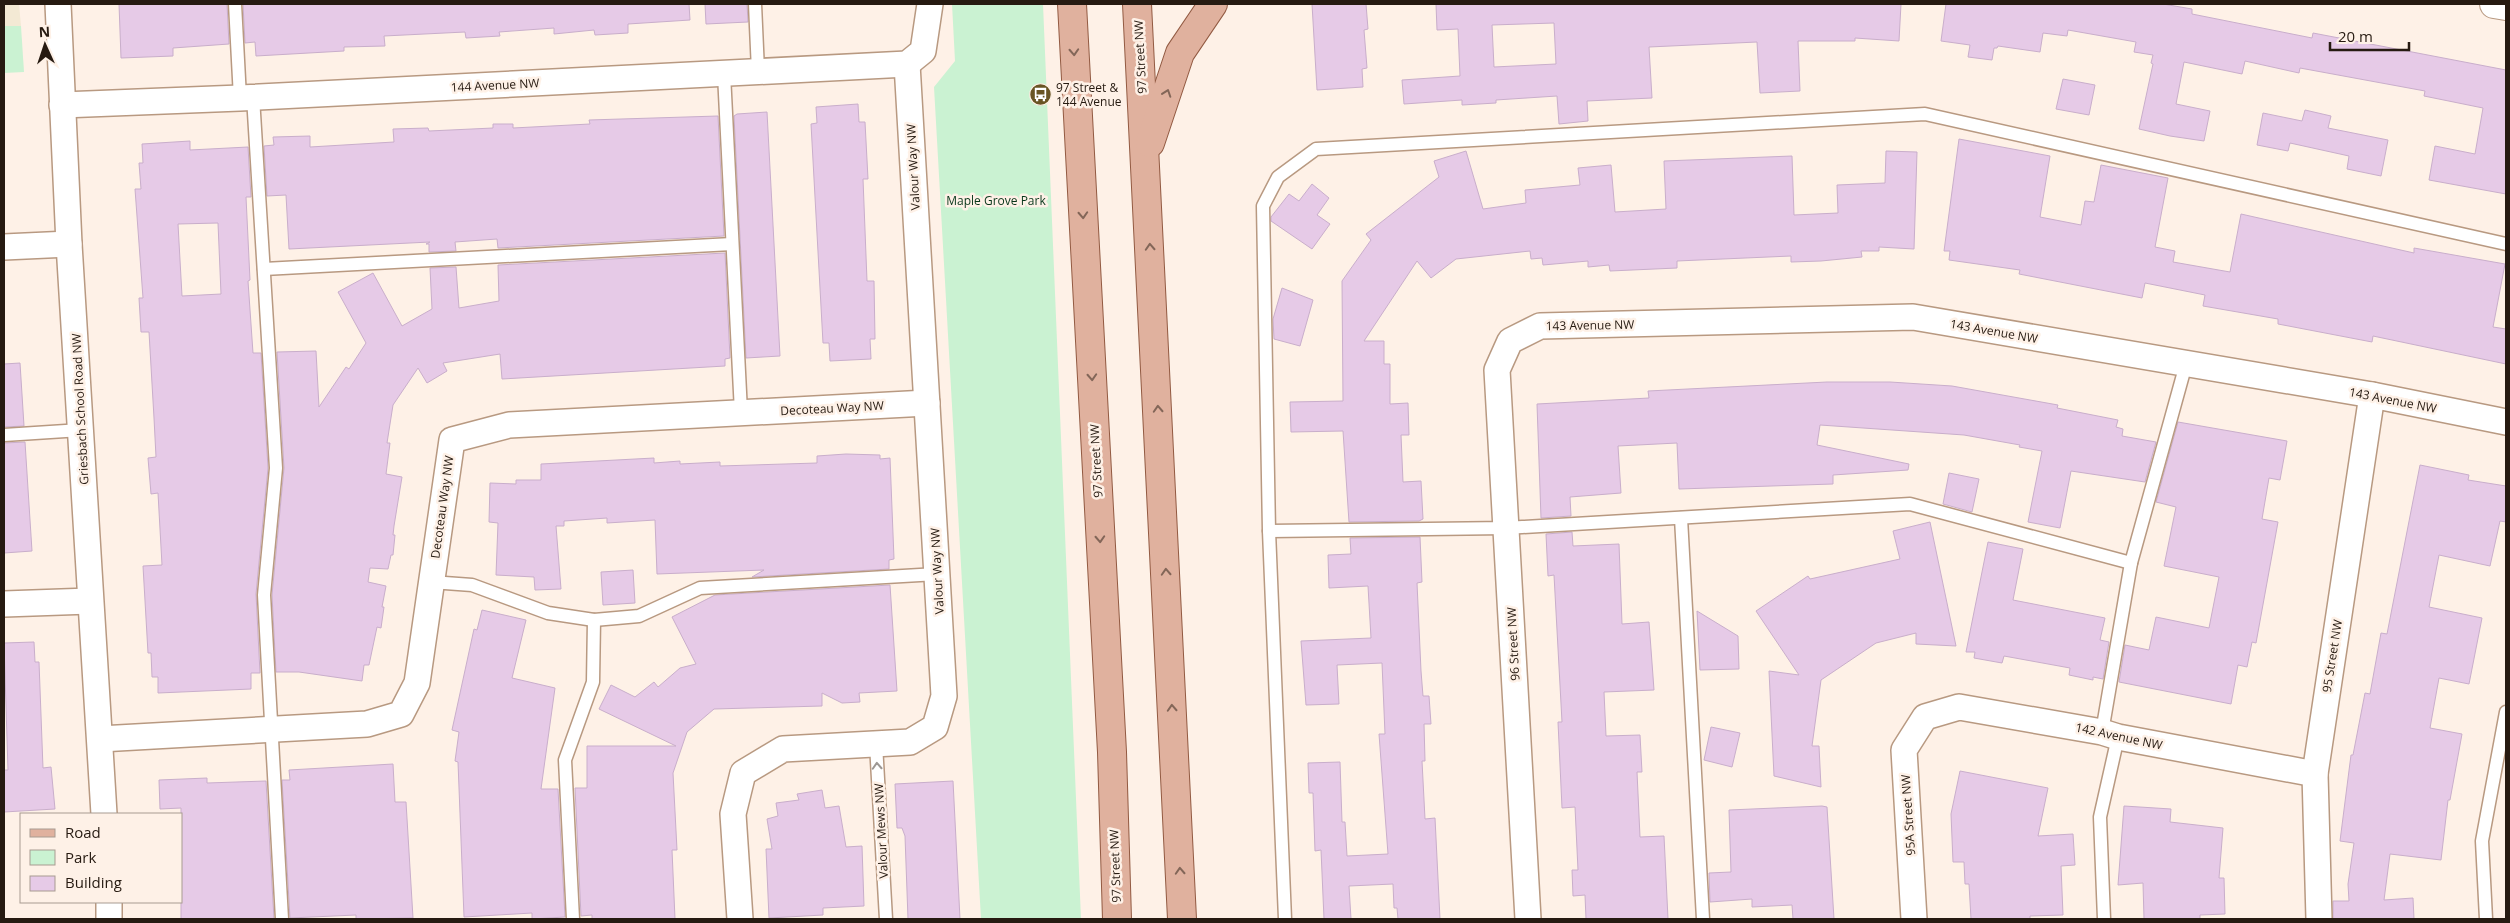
<svg xmlns="http://www.w3.org/2000/svg" width="2510" height="923" font-family="'Open Sans',sans-serif">
  <style>
    .education { fill: #f3e9d4 }
    .green { fill: #caf2d2 }
    .building { fill: #e6cae7; stroke: #c9aecb; fill-rule: evenodd }
    .lines { fill: none; stroke-linecap: round; stroke-linejoin: round }
    .lane-casing { stroke: #b89981; stroke-width: 15 }
    .street-casing { stroke: #b89981; stroke-width: 28 }
    .secondary-casing { stroke: #b89981; stroke-width: 30 }
    .primary-casing { stroke: #925a42; stroke-width: 30 }
    .lane { stroke: #fff; stroke-width: 12 }
    .street { stroke: #fff; stroke-width: 25 }
    .secondary { stroke: #fff; stroke-width: 28 }
    .primary { stroke: #e0b19e; stroke-width: 28 }
    .oneway { stroke: #836658 }
    .oneway2 { stroke: #9d9894 }
    .labels { text-anchor: middle; dominant-baseline: central; stroke-width: 5; stroke-linejoin: round; paint-order: stroke }
    .street-label { font-size: 12px; fill: #261a11; stroke: #fef1e7 }
    .poi-label { font-size: 12px; fill: #261a11; stroke: #fef1e7; text-anchor: start }
    .park-label { font-size: 12px; fill: #08371a; stroke: #fef1e7 }
  </style>
  <rect width="100%" height="100%" fill="#fef1e7"/>
  <polygon class="education" points="4,4 19,4 21,26 4,26"/>
  <g class="green">
    <polygon points="952,4 1043,4 1081,919 981,919 934,87 955,61"/>
    <polygon points="4,26 21,26 24,72 4,73"/>
  </g>
  <g class="building">
    <polygon points="119,4 227,4 229,44 173,48 173,56 121,58"/>
    <polygon points="243,4 689,4 690,20 628,24 628,33 595,35 594,30 554,34 554,28 499,32 500,36 466,38 465,32 384,36 385,46 344,47 344,51 256,56 255,42 245,43"/>
    <polygon points="705,4 747,4 748,22 706,24"/>
    <polygon points="1312,4 1366,4 1368,29 1364,30 1367,68 1362,69 1363,87 1317,90"/>
    <path d="M1436,4H1901L1899,41L1855,38V41H1798L1800,91L1760,93L1757,42L1649,47L1652,98L1587,101L1588,121L1559,124L1557,96L1496,100V103L1462,105V100L1404,104L1402,80L1460,76L1458,29L1437,30ZM1554,23L1556,64L1494,67L1492,25Z"/>
    <polygon points="1946,4 2163,4 2192,9 2192,14 2312,38 2313,33 2506,70 2506,194 2429,180 2435,146 2475,154 2483,108 2424,96 2425,91 2300,68 2299,73 2245,61 2242,74 2184,62 2176,104 2210,111 2204,141 2170,136 2139,129 2153,64 2151,63 2153,55 2134,52 2136,42 2068,30 2067,36 2043,33 2040,52 1998,46 1997,48 1994,48 1992,60 1968,57 1970,45 1941,41"/>
    <polygon points="2063,79 2095,85 2089,115 2056,109"/>
    <polygon points="858,104 859,122 865,122 868,179 863,179 867,281 874,281 875,339 870,339 871,359 830,361 829,343 823,343 811,124 817,123 816,107"/>
    <polygon points="2305,110 2331,116 2328,128 2388,140 2381,176 2347,169 2349,156 2290,143 2288,151 2257,145 2263,113 2302,121"/>
    <polygon points="767,112 780,356 746,358 734,116 737,114"/>
    <polygon points="718,116 724,236 498,248 497,239 455,242 456,251 429,252 429,244 426,244 430,242 289,249 286,195 267,196 264,146 274,145 273,137 310,136 310,147 394,142 393,129 428,128 429,131 493,128 493,124 513,124 513,128 590,124 589,120"/>
    <polygon points="1959,139 2050,156 2040,217 2081,225 2085,201 2094,202 2101,165 2168,178 2155,247 2175,251 2173,262 2230,272 2241,214 2414,253 2414,248 2505,264 2493,327 2506,329 2506,364 2373,336 2372,342 2278,324 2278,319 2203,306 2205,295 2145,283 2142,298 2019,274 2020,270 1949,260 1950,251 1944,251"/>
    <path d="M190,141V150L248,147L251,197H246L250,280L248,281L253,353H261L268,468L256,594L260,673H251V689L158,693V677H152L151,653H148L143,566L162,565L158,493L151,494L148,458L156,457L154,418L149,332H141L139,298H143L135,189H141L139,163H143L142,144ZM218,223L221,294L182,296L178,224Z"/>
    <polygon points="1466,151 1483,209 1526,203 1525,190 1580,185 1578,168 1611,165 1615,212 1666,209 1664,161 1792,156 1794,215 1838,213 1837,185 1885,183 1886,151 1917,152 1914,249 1879,247 1879,251 1861,251 1862,257 1821,261 1791,262 1791,256 1677,261 1677,268 1610,271 1609,265 1588,267 1588,261 1543,265 1542,258 1531,259 1530,251 1456,259 1431,278 1417,261 1364,341 1384,341 1384,364 1390,364 1390,404 1408,403 1409,435 1401,435 1403,482 1421,481 1423,519 1419,521 1349,522 1343,431 1291,432 1290,402 1343,401 1342,281 1371,240 1366,234 1439,177 1434,161"/>
    <polygon points="1312,184 1329,198 1317,215 1330,224 1312,249 1271,221 1271,217 1289,194 1299,201"/>
    <polygon points="725,253 730,358 725,359 725,366 502,379 500,354 443,363 447,371 427,383 418,368 393,405 387,443 390,443 386,474 402,477 394,526 393,535 395,535 393,555 391,555 388,569 370,568 368,582 386,586 382,607 384,607 381,628 377,627 369,665 364,665 362,681 299,672 276,672 272,595 284,468 277,352 316,351 319,407 346,367 349,369 366,343 338,292 373,273 402,326 432,309 430,268 456,267 459,308 499,301 498,265"/>
    <polygon points="1282,288 1313,300 1300,346 1274,339 1273,319"/>
    <polygon points="20,363 24,426 4,427 4,364"/>
    <polygon points="1827,382 1890,382 1952,386 2058,405 2057,408 2118,420 2116,427 2123,429 2122,436 2156,442 2145,482 2071,471 2060,528 2028,522 2042,451 2019,447 2020,445 1964,435 1820,425 1817,445 1909,464 1908,470 1833,475 1833,484 1679,489 1677,443 1618,446 1621,493 1570,497 1571,516 1541,518 1537,404 1649,398 1648,391"/>
    <polygon points="2178,422 2287,441 2280,480 2269,478 2262,519 2278,522 2256,643 2252,642 2247,667 2238,665 2231,704 2119,682 2125,645 2149,650 2156,617 2209,628 2219,577 2164,566 2176,507 2156,502"/>
    <polygon points="25,442 32,551 4,553 4,443"/>
    <polygon points="846,454 880,455 880,459 890,458 894,559 889,560 889,569 752,577 764,570 657,574 655,520 607,523 607,518 564,521 564,526 556,526 561,589 535,590 534,577 496,575 498,523 489,522 490,483 516,484 516,480 541,480 541,464 654,458 654,463 680,461 680,464 720,462 720,466 817,463 817,456"/>
    <polygon points="2420,465 2469,475 2468,480 2506,486 2506,522 2500,521 2490,566 2439,555 2429,607 2482,618 2469,684 2439,678 2430,728 2462,734 2450,800 2448,800 2441,860 2390,854 2384,900 2413,898 2414,919 2333,919 2333,901 2349,901 2348,884 2354,843 2340,841 2351,755 2353,755 2365,693 2370,694 2381,633 2387,634"/>
    <polygon points="1949,473 1979,479 1972,512 1943,504"/>
    <polygon points="1930,522 1956,646 1916,644 1916,633 1876,643 1821,680 1812,746 1819,746 1821,787 1774,776 1769,671 1799,675 1756,611 1808,576 1810,579 1900,559 1893,531"/>
    <polygon points="1572,532 1573,546 1619,544 1622,624 1649,622 1654,690 1604,692 1606,736 1640,735 1642,772 1637,772 1640,837 1664,836 1668,919 1586,919 1585,895 1573,896 1572,870 1578,870 1575,807 1562,808 1558,722 1562,722 1554,575 1548,576 1546,534"/>
    <polygon points="1420,537 1422,582 1417,583 1421,671 1423,696 1429,696 1431,724 1424,724 1425,761 1422,761 1425,819 1435,818 1440,919 1398,919 1397,908 1394,908 1393,884 1349,886 1351,919 1324,919 1321,850 1315,851 1313,793 1309,793 1308,763 1340,762 1342,822 1345,822 1347,856 1388,854 1379,734 1385,734 1382,663 1337,665 1339,704 1306,705 1301,641 1371,638 1368,586 1329,588 1328,555 1351,554 1350,538"/>
    <polygon points="1988,542 2023,549 2013,600 2105,618 2100,640 2109,642 2103,679 2093,677 2093,680 2069,675 2070,668 2004,656 2002,663 1974,658 1975,652 1966,652"/>
    <polygon points="633,570 635,603 603,605 601,572"/>
    <polygon points="890,585 897,691 859,693 860,702 842,703 822,693 822,706 714,709 687,732 673,773 677,850 672,850 675,919 592,919 592,915 581,916 575,788 587,788 587,746 676,746 599,709 611,685 635,697 654,682 658,687 680,668 696,664 672,617 715,595"/>
    <polygon points="482,610 526,620 512,678 555,688 541,789 558,789 565,917 532,919 532,913 464,917 458,762 455,761 459,732 452,730 474,629 477,630"/>
    <polygon points="1697,611 1738,636 1739,669 1700,670"/>
    <polygon points="34,642 35,662 39,662 43,768 51,767 55,809 4,812 4,770 8,770 4,643"/>
    <polygon points="1711,727 1740,733 1732,767 1704,760"/>
    <polygon points="393,764 395,802 406,802 413,918 356,919 356,915 290,918 282,780 290,780 289,770"/>
    <polygon points="1960,771 2048,788 2038,836 2073,834 2075,865 2061,866 2063,915 2030,916 2030,919 1971,919 1969,884 1965,884 1964,862 1953,862 1951,814"/>
    <polygon points="207,778 207,783 266,781 274,919 181,919 181,808 160,809 159,780"/>
    <polygon points="953,781 960,919 908,919 905,836 902,828 897,828 895,784"/>
    <polygon points="822,790 825,808 839,806 846,847 862,846 864,906 823,908 823,915 769,918 766,849 772,849 767,819 778,816 776,803 799,800 797,794"/>
    <polygon points="1822,806 1827,807 1834,919 1793,919 1792,905 1752,907 1752,899 1710,902 1709,873 1731,872 1729,810"/>
    <polygon points="2124,806 2171,809 2170,822 2223,828 2219,878 2224,878 2225,914 2200,915 2200,919 2144,919 2143,883 2118,885"/>
  </g>
  <g class="lines">
    <defs>
      <g id="lane">
        <polyline points="235,4 240,98"/>
        <polyline points="755,4 758,71"/>
        <polyline points="724,74 741,412"/>
        <polyline points="253,97 276,468 264,595 282,919"/>
        <polyline points="264,269 732,244"/>
        <polyline points="4,435 81,430"/>
        <polyline points="1681,518 1703,919"/>
        <polyline points="1269,531 1506,528 1910,504 2131,563"/>
        <polyline points="431,582 472,585 548,613 594,620 639,616 700,588 937,574"/>
        <polyline points="2102,732 2131,563 2186,364"/>
        <polyline points="876,744 886,919"/>
        <polyline points="573,919 565,760 593,682 594,620"/>
        <polyline points="1285,919 1269,531 1263,206 1278,177 1316,149 1925,114 2506,244"/>
        <polyline points="2104,919 2100,817 2118,737"/>
        <polyline points="2486,919 2482,841 2506,712"/>
      </g>
      <g id="street">
        <polyline points="58,4 69,244 104,814"/>
        <polyline points="62,105 240,98 907,64 923,51 930,4"/>
        <polyline points="4,247 69,244"/>
        <polyline points="4,604 90,601"/>
        <polyline points="100,739 367,724 401,714 417,683 452,440 509,425 927,403"/>
        <polyline points="109,902 109,919"/>
        <polyline points="740,919 733,814 743,773 783,749 910,742 935,727 944,696 907,64"/>
        <polyline points="1528,919 1497,370 1510,341 1540,326 1913,317 2372,395 2506,422"/>
        <polyline points="1914,919 1904,750 1925,717 1959,707 2102,732 2118,737 2315,774"/>
        <polyline points="2319,919 2315,774 2372,395"/>
      </g>
      <polyline id="secondary" points="2494,4 2506,6"/>
      <g id="primary">
        <polyline points="1072,4 1112,752 1117,919"/>
        <polyline points="1137,4 1182,919"/>
        <polyline points="1150,143 1180,53 1213,4"/>
      </g>
    </defs>
    <use href="#lane" class="lane-casing"/>
    <use href="#street" class="street-casing"/>
    <use href="#secondary" class="secondary-casing"/>
    <use href="#primary" class="primary-casing"/>
    <use href="#lane" class="lane"/>
    <use href="#street" class="street"/>
    <use href="#secondary" class="secondary"/>
    <use href="#primary" class="primary"/>
  </g>
  <defs><path id="oneway-chevron" d="M-2-3.5L2.5 0L-2 3.5" fill="none" stroke-width="1.6" stroke-linecap="round" stroke-linejoin="round" transform="scale(1.25)"/></defs>
  <g class="oneway">
    <use href="#oneway-chevron" transform="translate(1074 52) rotate(87)"/>
    <use href="#oneway-chevron" transform="translate(1167 93) rotate(-71)"/>
    <use href="#oneway-chevron" transform="translate(1083 215) rotate(87)"/>
    <use href="#oneway-chevron" transform="translate(1150 247) rotate(-93)"/>
    <use href="#oneway-chevron" transform="translate(1092 377) rotate(87)"/>
    <use href="#oneway-chevron" transform="translate(1158 409) rotate(-93)"/>
    <use href="#oneway-chevron" transform="translate(1100 539) rotate(87)"/>
    <use href="#oneway-chevron" transform="translate(1166 572) rotate(-93)"/>
    <use href="#oneway-chevron" transform="translate(1172 708) rotate(-93)"/>
    <use href="#oneway-chevron" transform="translate(1180 871) rotate(-93)"/>
  </g>
  <use class="oneway2" href="#oneway-chevron" transform="translate(877 766) rotate(-93)"/>
  <defs>
    <symbol id="bus-disc" viewBox="-11 -11 22 22"><circle r="9.5" fill="#695423" stroke="#fef1e7"/><path d="M-5-6H5V4H4V6H2V4H-2V6H-4V4H-5ZM-3.5-4V0h7V-4ZM-3.5 1.2v1.5H-2V1.2ZM2 1.2v1.5H3.5V1.2Z" fill="#fff"/></symbol>
  </defs>
  <g fill-rule="evenodd">
    <use href="#bus-disc" x="1028" y="82" width="25" height="25"/>
  </g>
  <g class="labels">
    <g class="street-label">
      <text transform="translate(1140 57) rotate(-93)">97 Street NW</text>
      <text transform="translate(495 85) rotate(-3)">144 Avenue NW</text>
      <text transform="translate(913 167) rotate(-93)">Valour Way NW</text>
      <text transform="translate(1590 325) rotate(-1)">143 Avenue NW</text>
      <text transform="translate(1994 331) rotate(10)">143 Avenue NW</text>
      <text transform="translate(2393 400) rotate(11)">143 Avenue NW</text>
      <text transform="translate(832 408) rotate(-3)">Decoteau Way NW</text>
      <text transform="translate(80 409) rotate(-93)">Griesbach School Road NW</text>
      <text transform="translate(1096 461) rotate(-93)">97 Street NW</text>
      <text transform="translate(442 507) rotate(-82)">Decoteau Way NW</text>
      <text transform="translate(937 571) rotate(-93)">Valour Way NW</text>
      <text transform="translate(1513 644) rotate(-93)">96 Street NW</text>
      <text transform="translate(2332 656) rotate(-81)">95 Street NW</text>
      <text transform="translate(2119 736) rotate(12)">142 Avenue NW</text>
      <text transform="translate(1908 815) rotate(-94)">95A Street NW</text>
      <text transform="translate(881 831) rotate(-93)">Valour Mews NW</text>
      <text transform="translate(1115 866) rotate(-92)">97 Street NW</text>
    </g>
    <g class="poi-label">
      <text x="1056" y="87">97 Street &amp;<tspan x="1056" dy="14">144 Avenue</tspan></text>
    </g>
    <g class="park-label">
      <text x="996" y="200">Maple Grove Park</text>
    </g>
  </g>
  <rect width="2510" height="923" fill="none" stroke="#261a11" stroke-width="10"/>
  <rect x="20" y="813" width="162" height="90" fill="#fef1e7" stroke="#a89b91"/>
  <rect x="30" y="829" width="25" height="8" fill="#e0b19e" stroke="#a89b91"/>
  <text x="65" y="838" font-size="15" fill="#261a11">Road</text>
  <rect x="30" y="850" width="25" height="15" fill="#caf2d2" stroke="#a89b91"/>
  <text x="65" y="863" font-size="15" fill="#261a11">Park</text>
  <rect x="30" y="876" width="25" height="15" fill="#e6cae7" stroke="#a89b91"/>
  <text x="65" y="888" font-size="15" fill="#261a11">Building</text>
  <g transform="translate(45 45) rotate(357)" stroke="#fef1e7" stroke-width="4" paint-order="stroke">
  <path d="M0-4L9 19L0 12L-9 19Z" fill="#261a11"/>
  <text y="-8" font-size="14" font-weight="bold" text-anchor="middle" fill="#261a11">N</text>
  </g>
  <path d="M2330 42v8h79v-8" fill="none" stroke="#261a11" stroke-width="2.5"/>
  <text x="2338" y="42" font-size="15" fill="#261a11" stroke="#fef1e7" stroke-width="4" paint-order="stroke">20 m</text>
</svg>
